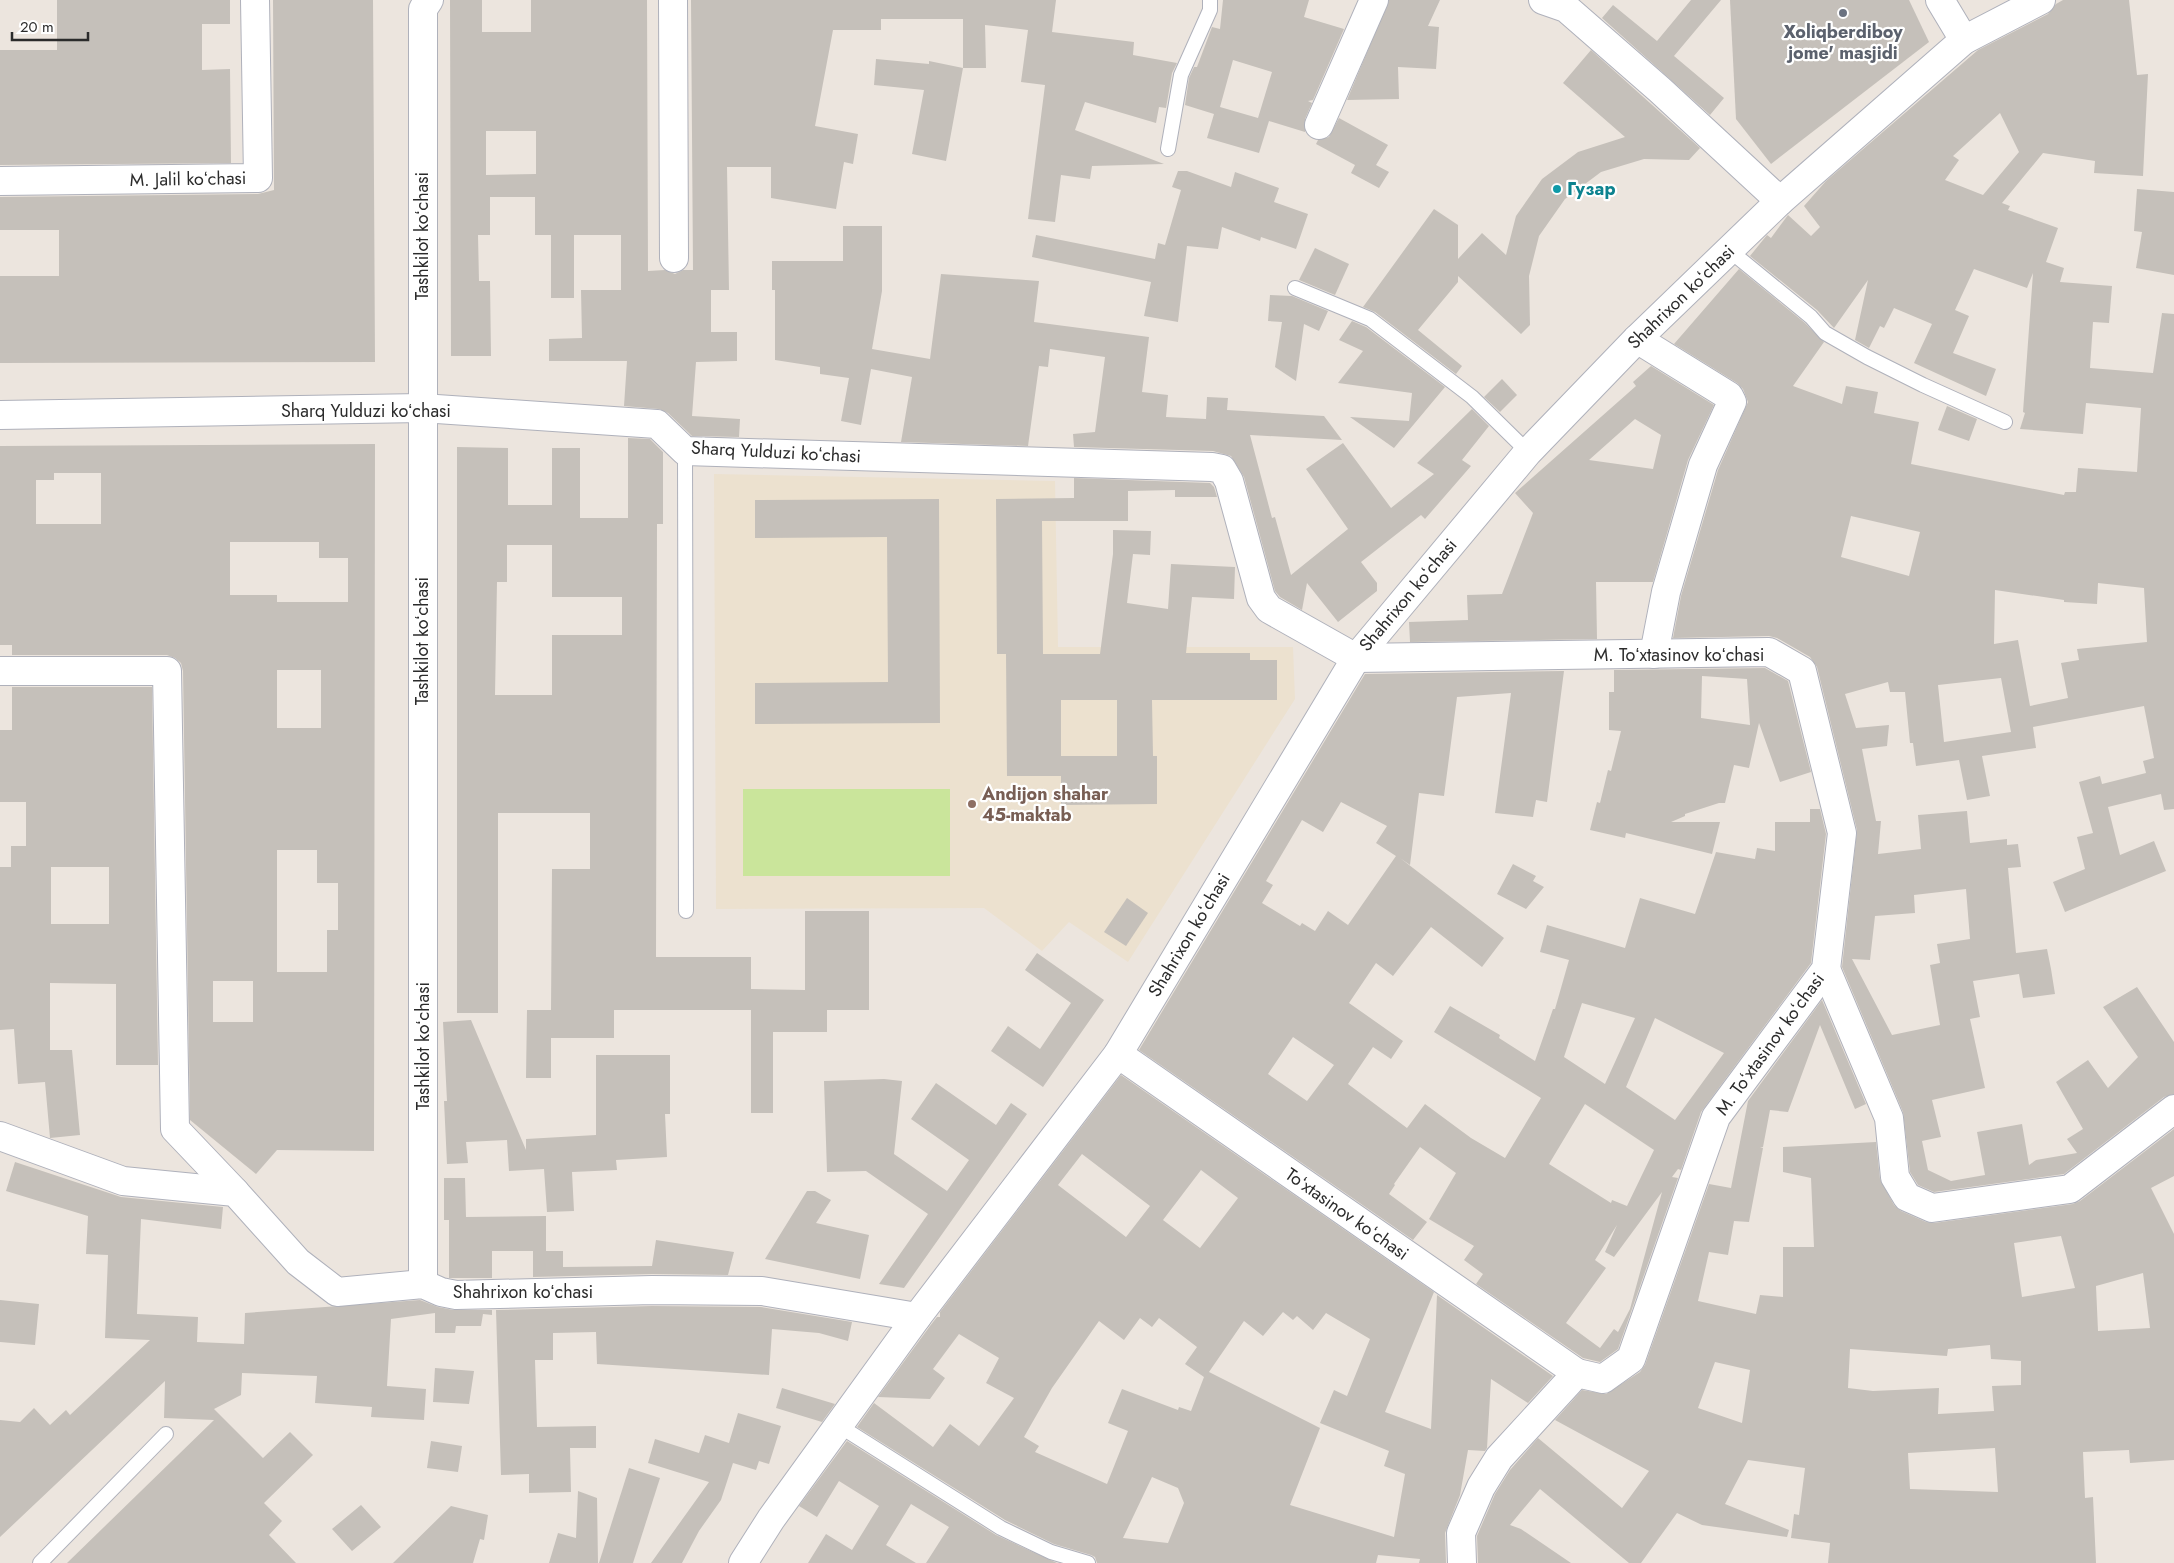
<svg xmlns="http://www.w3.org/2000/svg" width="2174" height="1563" font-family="Jost,sans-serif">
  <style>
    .education { fill: #ece1cf }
    .pitch { fill: #cae59b }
    .building { fill: #c5c0ba; fill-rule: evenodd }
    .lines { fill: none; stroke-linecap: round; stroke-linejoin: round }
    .service-casing { stroke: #afb1bb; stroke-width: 16 }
    .minor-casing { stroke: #afb1bb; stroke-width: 30 }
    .tertiary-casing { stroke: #afb1bb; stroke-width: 30 }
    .service { stroke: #fff; stroke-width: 14 }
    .minor { stroke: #fff; stroke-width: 28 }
    .tertiary { stroke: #fff; stroke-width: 28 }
    .worship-dot { fill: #6b7280; stroke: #fff; stroke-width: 2 }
    .culture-dot { fill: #0f9aa8; stroke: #fff; stroke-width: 2 }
    .education-dot { fill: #8d6e63; stroke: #fff; stroke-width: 2 }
    .labels { text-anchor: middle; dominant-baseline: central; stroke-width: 4.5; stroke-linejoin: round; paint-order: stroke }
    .worship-label { font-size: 18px; font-weight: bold; fill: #5b616d; stroke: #fff }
    .street-label { font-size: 18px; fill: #2b2b2b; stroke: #fff }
    .culture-label { font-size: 18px; font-weight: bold; fill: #0d838f; stroke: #fff; text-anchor: start }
    .education-label { font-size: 18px; font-weight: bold; fill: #785e54; stroke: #fff; text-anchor: start }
  </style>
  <rect width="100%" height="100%" fill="#ece5de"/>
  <polygon class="education" points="714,474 1055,481 1058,647 1293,647 1295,699 1128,962 1069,922 1042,951 984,908 716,909"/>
  <rect class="pitch" x="743" y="789" width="207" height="87"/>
  <g class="building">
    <polygon points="57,0 230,0 230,24 202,24 202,70 230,69 231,163 0,165 0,50 57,50"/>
    <polygon points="273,0 373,0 375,362 0,363 0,276 59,276 59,230 0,230 0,197 258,194 274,190"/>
    <path d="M450,0H482V32H531V0H647L648,271L665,270L675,274L683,270H693L691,0H1056L1052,32L1134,42L1133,55L1177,63L1172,73L1166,108L1159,107L1156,123L1085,102L1075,130L1164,164L1092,166L1090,179L1061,175L1055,222L1028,219L1045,85L1021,82L1028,30L985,25L986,68H963V19H881V30H833L815,126L858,134L853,164L844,162L836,209L771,198V167H727L729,290H711V332H737V361L696,362L692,416L740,419L739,437L692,436L668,413L659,409L624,406L627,361H549V339L582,338L581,290H621V235H574V298H551V235H535V197H490V235H478L479,281H490L491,356H451ZM486,131H536V174L486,175Z"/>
    <path d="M1223,0H1309L1304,17L1344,29L1313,100L1308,101L1312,103L1305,119V132L1269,121L1259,153L1207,138L1214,114L1185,105L1189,78L1194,67H1197L1212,27L1220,29ZM1233,60L1272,72L1258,118L1220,107Z"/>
    <polygon points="1389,0 1440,0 1428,26 1439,27 1436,69 1398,67 1399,99 1347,100"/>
    <polygon points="1691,0 1721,0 1674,56 1724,98 1710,115 1602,18 1613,5 1657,41"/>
    <polygon points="1730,0 1909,0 1929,42 1771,164 1736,119"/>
    <path d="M2063,0H2129L2137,75L2148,74L2143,176L2094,173L2095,161L2043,153L2002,203L2010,206L2008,210L2058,228L2046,262L2064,268L2060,282L2112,286L2109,323L2093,322L2090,368L2153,373L2162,313L2174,314V809L2164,810L2161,794L2108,807L2120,855L2154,841L2166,871L2065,912L2053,882L2085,869L2077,837L2093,833L2079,782L2100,776L2102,784L2146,773L2143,761L2154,758L2144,706L2033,727L2036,748L1982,756L1990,796L1967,800L1959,760L1916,766L1913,743H1910L1905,692H1890L1888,682L1845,694L1856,728L1889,725L1887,746L1862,749L1876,821H1881L1878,854L1921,849L1918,815L1967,811L1970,843L2007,839V845L2018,844L2021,867L2008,868L2016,953L2047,949L2051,969L2055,994L2023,998L2019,974L1973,981L1980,1017L1970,1019L1985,1088L1932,1100L1941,1137L1922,1141L1928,1170L1951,1181L1985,1175L1977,1132L2022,1124L2029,1165L2036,1160L2077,1153L2067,1139L2083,1129L2056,1082L2088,1060L2108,1088L2138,1057L2103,1007L2137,987L2174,1042V1094L2164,1097L2064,1174L1934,1192L1918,1185L1910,1172L1903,1112L1842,967L1857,830L1817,667L1810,657L1777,638L1769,636L1673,638L1681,596L1718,470L1748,402L1743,389L1737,383L1674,344L1739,269L1805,323L1824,342L1793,386L1842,404L1846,386L1878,392L1874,413L1919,422L1911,464L2064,495L2065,492H2076L2078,468L2137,472L2141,408L2086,403L2083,434L2020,429L2025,413L2023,412L2033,273L2027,288L1974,269L1955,310L1969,316L1953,353L1996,369L1986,396L1914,363L1932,324L1894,308L1884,328L1880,326L1869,348L1855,340L1868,280L1834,328L1817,310L1750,256L1767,235L1771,238L1788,215L1811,236L1820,227L1804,206L1826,181L1978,50L2048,14L2056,4ZM2000,113L2019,152L1983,195L1945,180L1959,160L1953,156ZM1851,516L1920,532L1909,576L1841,557ZM2098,583L2144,588L2147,642L2077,649L2079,660L2061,663L2068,698L2030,706L2018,640L1994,644L1995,590L2064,600V602L2097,604ZM2001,678L2011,732L1944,742L1938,685ZM1966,889L1970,939L1937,944L1940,963L1930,965L1940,1025L1892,1035L1852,959L1870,960L1875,916L1915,913L1914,895Z"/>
    <polygon points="1591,50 1700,148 1689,160 1644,159 1601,172 1565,199 1539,236 1529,276 1530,325 1521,334 1458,276 1458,282 1418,330 1462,366 1456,374 1375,312 1363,307 1434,209 1458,225 1458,259 1482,233 1506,255 1516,216 1542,179 1578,152 1625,137 1563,83"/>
    <polygon points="876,59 929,64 929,61 963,68 946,161 912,154 924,90 874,85"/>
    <polygon points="1339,118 1388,145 1376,165 1389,172 1379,188 1351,173 1355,165 1316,144 1318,140 1329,137"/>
    <polygon points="1178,171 1187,171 1231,187 1235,172 1279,188 1274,202 1308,214 1296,249 1261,237 1260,241 1222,227 1218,249 1187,246 1178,322 1144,316 1151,282 1032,257 1036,235 1155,259 1158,243 1165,245 1181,190 1172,187"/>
    <polygon points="2137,189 2174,192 2174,275 2136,268 2142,232 2134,231"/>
    <polygon points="843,226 882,226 882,291 872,349 930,359 941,274 1039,281 1034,322 1149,337 1142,392 1168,395 1166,417 1206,419 1207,397 1228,398 1227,410 1324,416 1342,440 1250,435 1272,518 1275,517 1291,575 1348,529 1306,469 1343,443 1391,508 1434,474 1417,463 1472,409 1489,426 1462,460 1471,466 1425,519 1421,515 1361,562 1377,583 1377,591 1338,622 1307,583 1302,610 1280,597 1275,591 1244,477 1231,456 1213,451 1074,447 1073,434 1095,432 1105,357 1050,349 1048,367 1039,366 1028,446 901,442 912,377 871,369 861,425 841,421 849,378 820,374 820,367 775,360 775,290 772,290 772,261 843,261"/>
    <polygon points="1315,248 1349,264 1335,295 1299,280"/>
    <polygon points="1270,295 1292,296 1328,311 1319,331 1304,324 1296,381 1275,367 1282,322 1268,321"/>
    <polygon points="1352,321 1366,327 1445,387 1394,448 1350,417 1409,421 1412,393 1338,383 1363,351 1339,340"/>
    <path d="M1651,366L1714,405L1688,460L1653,582H1596L1597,639L1410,642L1409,622L1468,620L1467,595L1502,594L1533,513L1515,493L1636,386L1633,382ZM1635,419L1661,435L1653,469L1589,460Z"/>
    <polygon points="1502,379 1517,395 1500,412 1484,397"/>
    <polygon points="1947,406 1977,419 1969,441 1938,430"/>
    <path d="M628,438L650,439L663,452V524H657L656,957H751V989L805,990V911H869V1010H827V1032H773V1113H751V1010H614V1038H551V1078H526L527,1010H551L552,869H590V813H498V1013H457V447L508,448V505H552V448H580V518H628ZM507,545H552V597H622V635H552V695H495L497,582H507Z"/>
    <path d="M375,444L374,1151L277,1150L256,1174L190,1120L183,671L181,663L175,658L167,655H12V645H0V446ZM54,473H101V524H36V480H54ZM230,542H319V558H348V602H277V595H230ZM277,670H321V728H277ZM277,850H317V883H338V930H327V972H277ZM213,981H253V1022H213Z"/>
    <path d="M1074,478L1210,483L1214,487L1217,497H1175V490L1128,491V521H1042L1043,654H1100L1113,554V530L1151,531L1150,555L1133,554L1127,603L1168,609L1171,564L1235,567L1234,599L1192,597L1186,653H1250V660H1277V700H1152L1153,756H1157V804L1061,805V776H1007L1006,654H997L996,499L1074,498ZM1061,700H1117V756H1061Z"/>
    <polygon points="939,499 940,723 755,724 755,683 888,682 887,537 755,538 755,500"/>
    <path d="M1765,668L1788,681L1811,772L1780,782L1759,723L1749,768L1734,765L1725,803H1719L1685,814V816L1671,822H1720L1712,854L1626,833L1625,838L1590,830L1597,802L1600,803L1608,770L1611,771L1621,731L1609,730V692H1614V670ZM1702,676L1747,679L1750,725L1701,718Z"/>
    <path d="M1564,671L1547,802L1536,800L1533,817L1495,813L1511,693L1457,697L1444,796L1419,793L1410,865L1400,858L1504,938L1482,967L1431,927L1393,976L1376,963L1349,1003L1403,1041L1391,1059L1373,1047L1348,1084L1407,1128L1425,1104L1471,1138L1505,1158L1541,1098L1434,1032L1450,1006L1500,1035L1499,1038L1535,1061L1553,1009H1555L1569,960L1540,952L1547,925L1625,948L1640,898L1695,914L1716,852L1755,859L1757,848L1775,851V822H1810V809H1820L1826,834L1811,963L1701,1112L1681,1170L1678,1169L1672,1177L1678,1178L1618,1349L1600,1362L1583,1358L1476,1284L1483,1274L1464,1260L1474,1246L1429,1219L1456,1173L1420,1147L1394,1184L1395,1185L1389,1194L1427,1222L1413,1240L1139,1050L1365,674ZM1341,802L1387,826L1376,843L1396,856L1348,925L1328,911L1315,931L1302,923L1300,926L1262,903L1273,885L1266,881L1302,820L1323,832ZM1582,1003L1635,1018L1605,1084L1564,1057ZM1655,1018L1724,1053L1675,1120L1626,1087ZM1293,1037L1334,1065L1307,1101L1268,1074ZM1585,1104L1654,1150L1627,1206L1612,1200L1611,1203L1549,1164ZM1662,1192L1630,1309L1618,1332L1614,1329L1600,1348L1566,1323L1606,1268L1595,1260L1617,1225L1605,1252L1614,1257Z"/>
    <path d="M12,687H152L158,1065H116V984L50,983V1050H72L80,1135L50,1138L45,1082L18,1084L14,1029L0,1030V867H11V846H26V802H0V730H12ZM51,867H109V924H51Z"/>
    <polygon points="1513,864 1536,876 1533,881 1544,887 1526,909 1497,894"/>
    <polygon points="1127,898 1148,913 1126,946 1104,932"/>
    <polygon points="1037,953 1104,1000 1043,1087 991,1051 1008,1026 1040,1049 1071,1003 1025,970"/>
    <path d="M1822,1000L1866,1104L1855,1109L1820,1025L1788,1112L1770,1110L1763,1147L1760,1148H1763L1749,1222L1734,1221L1728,1255L1709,1252L1698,1301L1756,1314L1760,1295L1783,1297V1247H1814L1811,1178L1783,1172V1147L1876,1142L1880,1179L1894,1205L1901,1211L1926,1222L1934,1223L2073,1204L2080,1201L2174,1129V1176L2151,1188L2174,1234V1460L2130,1463L2129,1450L2083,1452L2085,1498L2093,1497L2096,1563H1828L1830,1543L1791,1538L1794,1514L1799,1515L1805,1468L1748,1460L1725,1504L1789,1530L1787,1537L1702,1525L1677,1513L1641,1563H1629L1540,1489L1510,1525L1521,1529L1571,1563H1478L1477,1536L1495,1494L1510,1470L1538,1438L1622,1508L1649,1471L1555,1420L1582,1390L1606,1394L1640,1372L1645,1365L1709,1184L1731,1188L1748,1101ZM2061,1236L2075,1288L2022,1297L2014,1243ZM2143,1273L2150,1328L2098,1331L2096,1286ZM1990,1345L1991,1359L2021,1361V1385L1992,1386L1994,1411L1938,1414L1939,1388L1873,1391L1848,1388L1850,1349L1947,1356L1948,1349ZM1715,1362L1750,1370L1742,1423L1698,1408ZM1995,1448L1998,1492L1910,1489L1908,1453Z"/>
    <polygon points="471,1020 526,1150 526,1139 596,1135 596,1055 670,1055 670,1114 665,1114 667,1157 616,1160 617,1170 572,1172 574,1211 547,1212 544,1169 509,1171 507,1140 466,1142 468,1163 447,1164 444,1101 447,1101 443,1022"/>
    <path d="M1121,1075L1434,1292L1385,1412L1431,1429L1437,1295L1553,1376L1528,1403L1491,1379L1487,1448L1485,1451L1468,1450L1460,1495L1445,1533L1446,1563H1419L1420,1559L1378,1555L1376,1563H1097L1095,1557L1091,1555L1054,1544L1005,1520L857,1427L874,1403L933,1447L950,1424L979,1446L1014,1398L986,1383L999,1358L959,1334L933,1369L945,1378L930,1399L878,1397L930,1326L937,1317H940V1312ZM1082,1154L1150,1206L1126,1237L1058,1185ZM1201,1170L1238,1198L1200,1248L1163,1220ZM1283,1312L1293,1320L1297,1316L1313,1330L1326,1313L1370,1339L1347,1396L1334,1390L1320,1423L1389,1451L1384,1466L1405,1474L1394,1537L1290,1505L1320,1428L1209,1372L1244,1321L1263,1336ZM1140,1318L1152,1327L1159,1318L1197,1347L1185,1364L1204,1377L1191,1411L1179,1407L1178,1410L1122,1389L1108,1423L1128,1431L1107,1484L1035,1452L1039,1446L1024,1437L1052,1388L1099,1321L1124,1340ZM1152,1477L1178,1488L1184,1503L1168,1543L1123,1538Z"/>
    <polygon points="884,1079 902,1081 894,1154 947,1191 969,1160 911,1119 936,1083 996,1125 1011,1103 1027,1114 904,1288 879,1284 928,1214 866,1171 827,1172 824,1081"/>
    <polygon points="15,1162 121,1197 223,1207 221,1229 141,1219 137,1314 198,1317 197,1342 244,1344 245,1313 420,1300 438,1307 453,1310 492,1310 492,1315 483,1314 481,1326 456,1326 455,1333 435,1333 435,1313 391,1319 387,1386 426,1389 424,1420 371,1417 372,1407 315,1403 317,1376 242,1373 241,1395 214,1409 263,1458 290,1432 313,1455 264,1503 282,1521 269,1535 296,1563 67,1563 214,1420 164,1418 165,1381 0,1537 0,1420 20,1422 34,1408 50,1425 66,1410 70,1415 150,1340 105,1338 108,1255 86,1254 88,1216 6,1191"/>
    <polygon points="444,1178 465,1178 466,1217 546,1216 546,1251 563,1251 563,1267 652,1266 656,1240 734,1252 728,1275 652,1274 533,1277 533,1251 492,1251 492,1278 449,1278 449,1220 444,1220"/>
    <polygon points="807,1191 815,1191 831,1200 816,1223 869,1235 860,1279 765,1259"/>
    <polygon points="0,1300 39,1304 35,1345 0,1342"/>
    <polygon points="652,1306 761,1307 852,1322 848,1341 819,1333 772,1329 769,1375 597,1364 596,1332 553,1333 553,1360 535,1360 537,1427 596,1426 596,1448 570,1448 571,1492 529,1493 529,1474 501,1475 496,1310"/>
    <polygon points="435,1368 474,1371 469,1404 433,1402"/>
    <polygon points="782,1388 835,1404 822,1422 776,1408"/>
    <polygon points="738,1413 781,1426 769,1464 759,1461 756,1470 733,1463 721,1500 699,1531 682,1563 651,1563 709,1482 648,1463 655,1439 699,1453 705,1435 729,1443"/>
    <polygon points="431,1441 462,1446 458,1472 427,1468"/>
    <polygon points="847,1441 996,1535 1057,1563 926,1563 949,1527 911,1504 886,1545 916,1563 808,1563 826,1534 852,1550 879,1506 839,1481 817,1517 799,1506"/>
    <polygon points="629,1468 660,1478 633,1563 599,1563"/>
    <polygon points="578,1491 597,1498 598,1563 549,1563 558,1533 576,1538"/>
    <polygon points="361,1505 381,1527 352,1551 332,1529"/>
    <polygon points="451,1506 488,1515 484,1540 480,1539 473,1563 393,1563"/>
  </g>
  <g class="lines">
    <defs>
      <g id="service">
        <polyline points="1168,149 1181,75 1210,10 1210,0"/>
        <polyline points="1729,250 1811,317 1825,333 1867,357 1923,385 2005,422"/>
        <polyline points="1295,288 1370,319 1472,397 1528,452"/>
        <polyline points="685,451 686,911"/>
        <polyline points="838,1425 1001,1528 1051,1552 1088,1563"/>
        <polyline points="40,1563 166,1434"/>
      </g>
      <g id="minor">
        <polyline points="673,0 674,258"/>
        <polyline points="1543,0 1566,8 1660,90 1780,201"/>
        <polyline points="1940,0 1964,40"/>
        <polyline points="1319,125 1374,0"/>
        <polyline points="0,181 258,178 255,0"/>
        <polyline points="1637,339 1729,396 1732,402 1703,465 1666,592 1654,654"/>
        <polyline points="0,415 422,408 657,424 685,451 1212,467 1222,469 1229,481 1261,598 1269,609 1356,658 1769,652 1802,671 1842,833 1826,969 1716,1117 1631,1359 1603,1379 1577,1373 1499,1458 1481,1487 1461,1533 1462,1563"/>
        <polyline points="0,671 167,671 175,1129 235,1192"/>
        <polyline points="1826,969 1889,1118 1895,1177 1907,1197 1932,1208 2070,1189 2174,1109"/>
        <polyline points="1118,1054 1577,1373"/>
        <polyline points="0,1136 123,1181 235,1192 298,1262 337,1292 423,1284 441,1292 456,1295 652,1290 762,1291 917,1317"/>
        <polyline points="423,1284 423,9 429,0"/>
      </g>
      <polyline id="tertiary" points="743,1563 771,1519 917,1317 1118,1054 1356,658 1528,452 1637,339 1780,201 1964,40 2041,0"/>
    </defs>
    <use href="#service" class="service-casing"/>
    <use href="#minor" class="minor-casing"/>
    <use href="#tertiary" class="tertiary-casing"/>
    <use href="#service" class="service"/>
    <use href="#minor" class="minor"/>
    <use href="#tertiary" class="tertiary"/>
  </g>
  <circle class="worship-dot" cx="1843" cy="13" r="5"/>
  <circle class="culture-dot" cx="1557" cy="189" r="5"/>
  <circle class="education-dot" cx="972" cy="804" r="5"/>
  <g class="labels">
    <g class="worship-label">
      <text x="1843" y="32">Xoliqberdiboy<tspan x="1843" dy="21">jome' masjidi</tspan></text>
    </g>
    <g class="street-label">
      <text transform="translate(188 179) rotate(-1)">M. Jalil koʻchasi</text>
      <text transform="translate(422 236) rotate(-90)">Tashkilot koʻchasi</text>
      <text transform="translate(1681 297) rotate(-44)">Shahrixon koʻchasi</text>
      <text x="366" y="411">Sharq Yulduzi koʻchasi</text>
      <text transform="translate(776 452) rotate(3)">Sharq Yulduzi koʻchasi</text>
      <text transform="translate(1408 595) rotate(-50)">Shahrixon koʻchasi</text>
      <text transform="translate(422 641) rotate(-90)">Tashkilot koʻchasi</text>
      <text x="1679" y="655">M. Toʻxtasinov koʻchasi</text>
      <text transform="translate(1189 935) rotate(-59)">Shahrixon koʻchasi</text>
      <text transform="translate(1770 1044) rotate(-54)">M. Toʻxtasinov koʻchasi</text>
      <text transform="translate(423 1046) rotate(-90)">Tashkilot koʻchasi</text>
      <text transform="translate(1347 1214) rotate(35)">Toʻxtasinov koʻchasi</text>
      <text x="523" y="1292">Shahrixon koʻchasi</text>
    </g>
    <g class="culture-label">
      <text x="1567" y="189">Гузар</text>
    </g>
    <g class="education-label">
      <text x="982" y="794">Andijon shahar<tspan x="982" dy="21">45-maktab</tspan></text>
    </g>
  </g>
  <path d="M12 32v8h76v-8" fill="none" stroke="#2b2b2b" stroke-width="2.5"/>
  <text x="20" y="32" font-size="15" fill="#2b2b2b" stroke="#ffffff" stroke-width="4" paint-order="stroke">20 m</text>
</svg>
